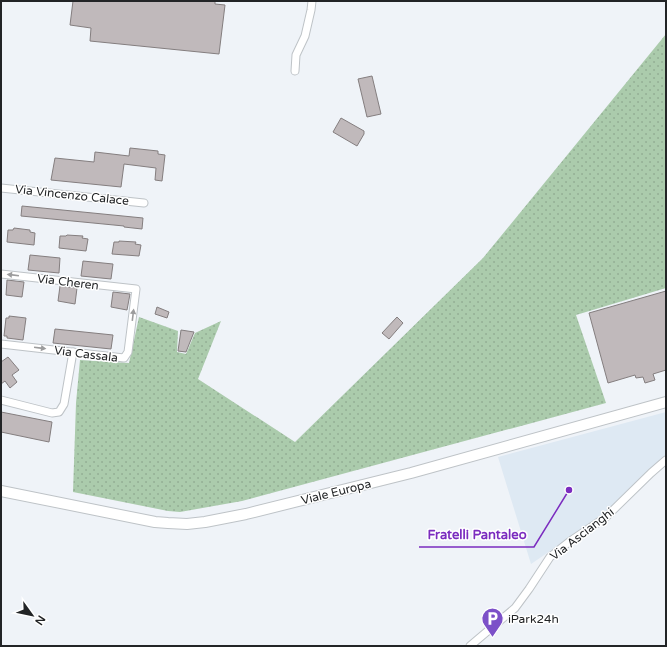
<svg xmlns="http://www.w3.org/2000/svg" width="667" height="647" font-family="'Varela Round',sans-serif">
  <style>
    .built { fill: #dee9f3 }
    .grass { fill: url(#grass-dots) }
    .building { fill: #c0b9bb; stroke: #847e7f }
    .lines { fill: none; stroke-linecap: round; stroke-linejoin: round }
    .minor-casing { stroke: #bec3c7; stroke-width: 9 }
    .secondary-casing { stroke: #bec3c7; stroke-width: 12 }
    .minor { stroke: #fff; stroke-width: 7 }
    .secondary { stroke: #fff; stroke-width: 10 }
    .oneway { fill: #9c9c9d }
    .labels { text-anchor: middle; dominant-baseline: central; stroke-width: 3; stroke-linejoin: round; paint-order: stroke }
    .street-label { font-size: 12px; fill: #222426; stroke: #fff }
    .poi-label { font-size: 12px; fill: #222426; stroke: #fff; text-anchor: start }
    .leader { fill: none; stroke: #7b2cbf; stroke-width: 1.5 }
    .callout-dot { fill: #7b2cbf; stroke: #fff; stroke-width: 1.5 }
    .callout-label { font-size: 13px; text-anchor: middle; font-weight: bold; fill: #7b2cbf; stroke: #fff; stroke-width: 3; stroke-linejoin: round; paint-order: stroke }
  </style>
  <defs>
    <pattern id="grass-dots" width="8" height="8" patternUnits="userSpaceOnUse"><rect width="8" height="8" fill="#abcbac"/><path d="M2 2h.1M6 6h.1" fill="none" stroke="#93ae94" stroke-width="1.8" stroke-linecap="round"/></pattern>
  </defs>
  <rect width="100%" height="100%" fill="#eff3f8"/>
  <polygon class="built" points="666,412 666,455 655,464 603,515 531,564 498,457"/>
  <polygon class="grass" points="666,34 666,288 576,315 606,403 242,501 180,512 168,511 73,492 76,403 80,360 129,363 139,317 178,331 177,352 186,354 195,333 221,321 198,379 295,442 483,258"/>
  <g class="building">
    <polygon points="73,1 215,1 215,4 225,5 219,54 90,41 91,28 70,25"/>
    <polygon points="372,76 381,114 367,117 358,79"/>
    <polygon points="341,118 364,131 364,134 357,146 333,132"/>
    <polygon points="130,148 158,151 158,154 165,155 162,181 155,180 156,168 124,164 121,187 51,180 55,158 94,162 95,152 129,156"/>
    <polygon points="22,206 143,218 142,229 124,227 124,226 21,216"/>
    <polygon points="14,228 30,230 30,232 35,233 34,245 7,242 8,230 13,230"/>
    <polygon points="67,235 83,236 82,238 88,239 86,251 59,248 60,236 66,236"/>
    <polygon points="119,241 136,242 135,244 141,245 139,256 112,254 114,242 119,242"/>
    <polygon points="30,255 60,258 59,273 28,270"/>
    <polygon points="83,261 113,264 111,279 81,276"/>
    <polygon points="7,280 24,282 22,297 6,295"/>
    <polygon points="60,286 77,288 75,304 58,301"/>
    <polygon points="666,291 666,370 653,374 655,380 645,383 643,377 636,378 635,375 608,383 589,313"/>
    <polygon points="113,292 130,294 127,310 111,307"/>
    <polygon points="157,307 169,312 167,318 155,314"/>
    <polygon points="9,316 26,318 23,340 7,338 7,336 4,336 6,318 9,318"/>
    <polygon points="397,317 403,323 389,339 382,333"/>
    <polygon points="55,329 113,335 111,349 53,343"/>
    <polygon points="181,330 194,332 186,352 178,351"/>
    <polygon points="8,357 19,370 12,375 17,382 10,388 5,381 1,384 1,362"/>
    <polygon points="1,412 52,422 49,442 1,432"/>
  </g>
  <g class="lines">
    <defs>
      <g id="minor">
        <polyline points="295,71 296,55 305,36 311,10 312,1"/>
        <polyline points="1,188 144,203"/>
        <polyline points="1,274 136,289 128,352 124,358 1,344"/>
        <polyline points="1,400 52,413 59,412 64,404 73,352"/>
        <polyline points="470,646 496,624 515,608 529,589 550,557 569,542 606,517 651,473 666,460"/>
      </g>
      <polyline id="secondary" points="1,491 155,522 168,523 187,524 205,522 246,514 411,473 666,402"/>
    </defs>
    <use href="#minor" class="minor-casing"/>
    <use href="#secondary" class="secondary-casing"/>
    <use href="#minor" class="minor"/>
    <use href="#secondary" class="secondary"/>
  </g>
  <defs><path id="oneway-solid" d="M-6-.8H1V-3.2L6.5 0L1 3.2V.8H-6Z"/></defs>
  <g class="oneway">
    <use href="#oneway-solid" transform="translate(13 275) rotate(-173)"/>
    <use href="#oneway-solid" transform="translate(133 315) rotate(-83)"/>
    <use href="#oneway-solid" transform="translate(40 348) rotate(7)"/>
  </g>
  <defs>
    <symbol id="parking-pin" viewBox="-11 -11 22 30"><path d="M0 17L-7.5 6A9.5 9.5 0 1 1 7.5 6Z" fill="#7c50c8" stroke="#fff"/><path d="M-3.5-5.5H1a3.5 3.5 0 0 1 0 7H-1V5.5H-3.5ZM-1-3.4V-.6H.8a1.4 1.4 0 0 0 0-2.8Z" fill="#fff"/></symbol>
  </defs>
  <g fill-rule="evenodd">
    <use href="#parking-pin" x="480" y="606" width="25" height="34"/>
  </g>
  <g class="labels">
    <g class="street-label">
      <text transform="translate(72 195) rotate(6)">Via Vincenzo Calace</text>
      <text transform="translate(68 282) rotate(7)">Via Cheren</text>
      <text transform="translate(86 354) rotate(7)">Via Cassala</text>
      <text transform="translate(336 492) rotate(-14)">Viale Europa</text>
      <text transform="translate(582 534) rotate(-38)">Via Ascianghi</text>
    </g>
    <g class="poi-label">
      <text x="508" y="619">iPark24h</text>
    </g>
  </g>
  <path class="leader" d="M569 490L534 547H419"/>
  <circle class="callout-dot" cx="569" cy="490" r="4"/>
  <g class="callout-label">
    <text x="477" y="539">Fratelli Pantaleo</text>
  </g>
  <rect width="667" height="647" fill="none" stroke="#222426" stroke-width="4"/>
  <g transform="translate(32 615) rotate(123)" stroke="#ffffff" stroke-width="3" paint-order="stroke">
  <path d="M0-3L7 15L0 10L-7 15Z" fill="#222426"/>
  <text y="-6" font-size="11" font-weight="bold" text-anchor="middle" fill="#222426">N</text>
  </g>
</svg>
